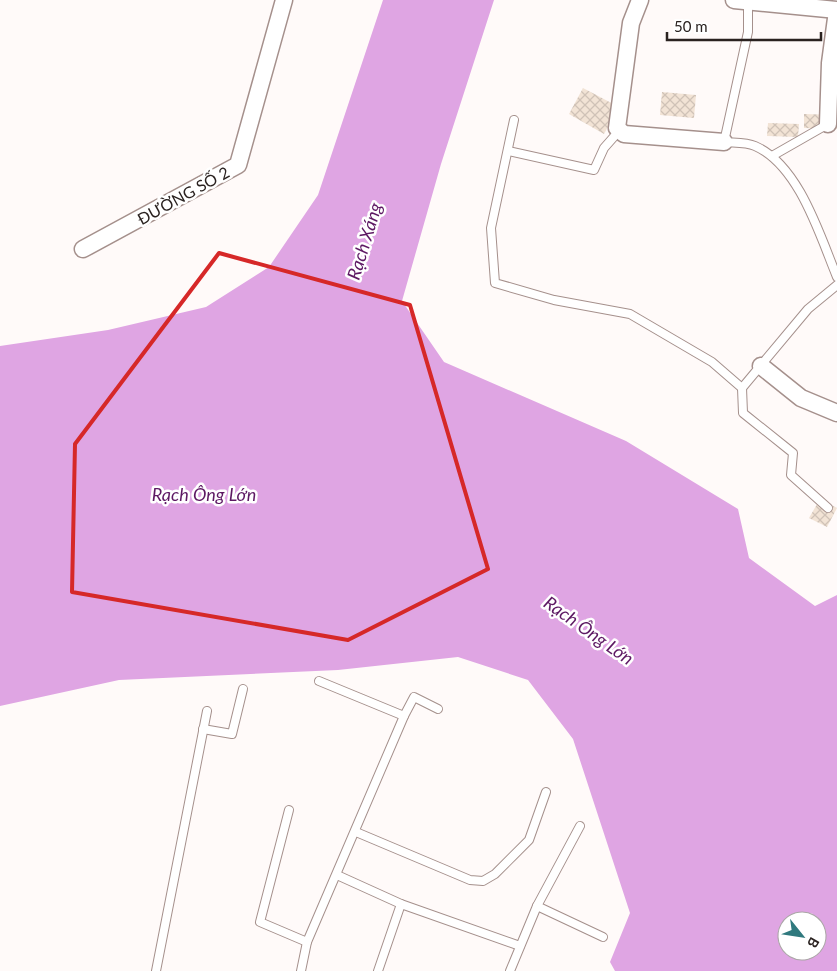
<svg xmlns="http://www.w3.org/2000/svg" width="837" height="971" font-family="Lato,sans-serif">
  <style>
    .water { fill: #dfa5e3; fill-rule: evenodd }
    .building { fill: url(#building-cross-hatch) }
    .lines { fill: none; stroke-linecap: round; stroke-linejoin: round }
    .lane-casing { stroke: #a5908c; stroke-width: 10 }
    .street-casing { stroke: #a5908c; stroke-width: 19 }
    .lane { stroke: #fff; stroke-width: 8 }
    .street { stroke: #fff; stroke-width: 16 }
    .marked { fill: none; stroke: #d62828; stroke-width: 4; stroke-linejoin: round }
    .labels { text-anchor: middle; dominant-baseline: central; stroke-width: 5; stroke-linejoin: round; paint-order: stroke }
    .street-label { font-size: 16px; fill: #2a2220; stroke: #fff }
    .water-label { font-size: 18px; font-style: italic; fill: #5d1863; stroke: #fff }
  </style>
  <defs>
    <pattern id="building-cross-hatch" width="8" height="8" patternUnits="userSpaceOnUse" patternTransform="scale(1.25)"><rect width="8" height="8" fill="#f2e3d5"/><path d="M0 0l8 8M0 8l8-8" fill="none" stroke="#d0c2b7"/></pattern>
  </defs>
  <rect width="100%" height="100%" fill="#fffaf9"/>
  <path class="water" d="M383,0H494L441,164L402,301L444,362L626,441L738,509L749,558L815,606L837,595V971H615L610,962L630,913L573,739L528,680L458,657L338,670L119,680L0,706V346L108,330L206,307L269,267L318,195ZM787,921H817V951H787Z"/>
  <g class="building">
    <polygon points="583,88 619,107 604,134 569,114"/>
    <polygon points="662,92 696,95 694,118 660,115"/>
    <polygon points="804,114 837,115 837,129 804,128"/>
    <polygon points="768,123 799,124 798,137 767,136"/>
    <polygon points="820,499 837,508 827,527 809,518"/>
  </g>
  <g class="lines">
    <defs>
      <g id="lane">
        <path d="M748,0V32L724,142C733,143 746,142 755,146C799,165 820,236 837,277"/>
        <polyline points="514,120 491,228 495,283 554,300 630,314 712,362 742,388"/>
        <polyline points="508,151 594,170 604,148 619,131"/>
        <polyline points="772,156 828,124"/>
        <polyline points="742,388 743,413 793,453 791,475 828,508"/>
        <polyline points="742,388 808,309 837,285"/>
        <polyline points="319,681 404,716 414,697 438,709"/>
        <polyline points="203,729 232,734 243,689"/>
        <polyline points="289,810 260,922 307,942"/>
        <polyline points="356,832 470,880 483,881 495,874 529,840 546,792"/>
        <polyline points="337,875 401,904 520,946"/>
        <polyline points="537,906 603,937"/>
        <polyline points="156,971 207,711"/>
        <polyline points="301,971 307,942 404,716"/>
        <polyline points="378,971 401,904"/>
        <polyline points="510,971 537,906 580,826"/>
      </g>
      <g id="street">
        <polyline points="640,0 631,23 617,128 624,134 724,142"/>
        <polyline points="734,0 837,10"/>
        <polyline points="828,124 830,63 837,11"/>
        <polyline points="83,249 238,165 284,0"/>
        <polyline points="761,366 801,398 837,413"/>
      </g>
    </defs>
    <use href="#lane" class="lane-casing"/>
    <use href="#street" class="street-casing"/>
    <use href="#lane" class="lane"/>
    <use href="#street" class="street"/>
  </g>
  <path class="marked" d="M219,253L410,305L488,569L348,640L72,592L75,444Z"/>
  <g class="labels">
    <g class="street-label">
      <text transform="translate(183 195) rotate(-29)">ĐƯỜNG SỐ 2</text>
    </g>
    <g class="water-label">
      <text transform="translate(364 241) rotate(-73)">Rạch Xáng</text>
      <text x="204" y="494">Rạch Ông Lớn</text>
      <text transform="translate(589 630) rotate(35)">Rạch Ông Lớn</text>
    </g>
  </g>
  <g transform="translate(802 936) rotate(120)"><circle r="24" fill="#ffffff" stroke="#aaa7a6"/>
  <path d="M0-4L9 19L0 12L-9 19Z" fill="#30797e"/>
  <text y="-8" font-size="14" font-weight="bold" text-anchor="middle" fill="#2a2220">B</text>
  </g>
  <path d="M667 32v8h154v-8" fill="none" stroke="#2a2220" stroke-width="2.5"/>
  <text x="674" y="32" font-size="15" fill="#2a2220" stroke="#ffffff" stroke-width="4" paint-order="stroke">50 m</text>
</svg>
